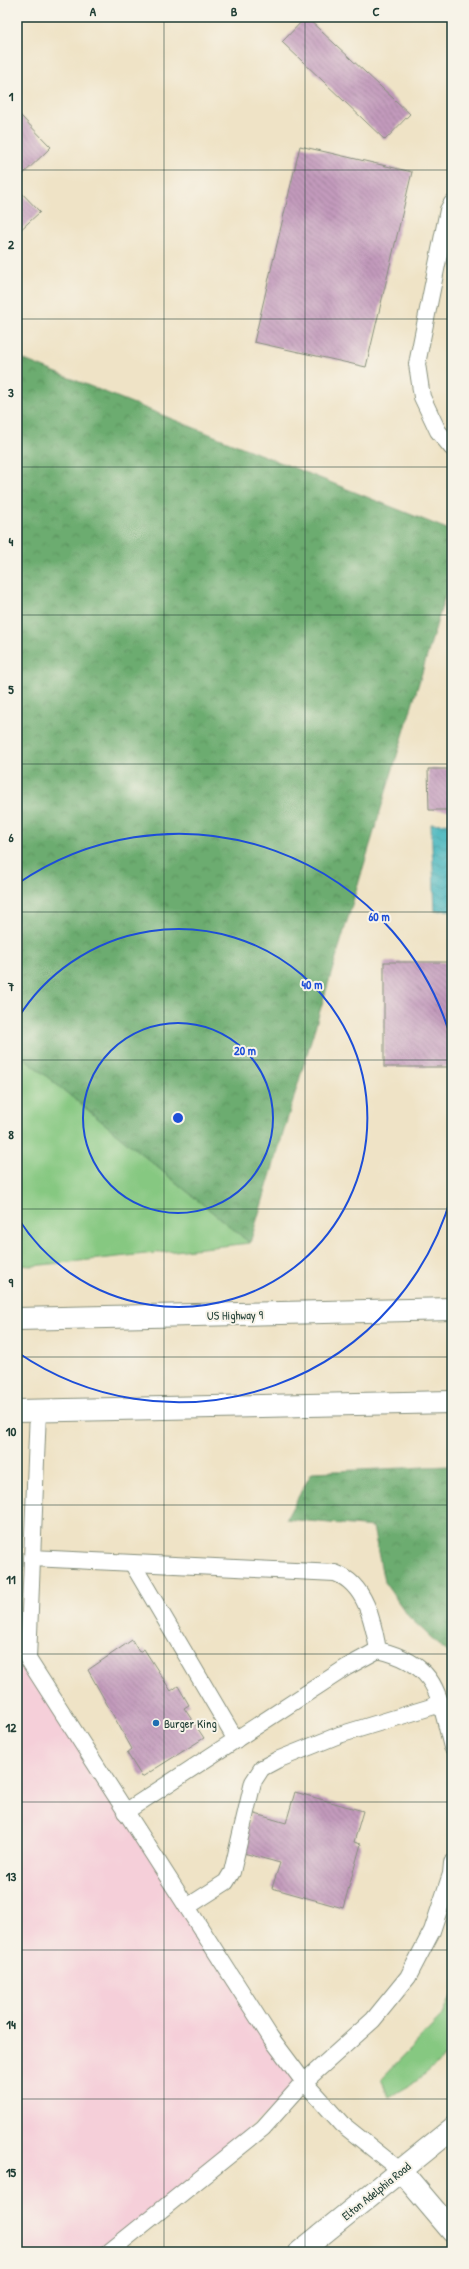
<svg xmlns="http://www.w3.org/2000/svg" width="469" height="2269" font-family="'Patrick Hand',sans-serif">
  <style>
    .built { fill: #f5cfd9 }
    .green { fill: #86c881; stroke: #52825a }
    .forest { fill: url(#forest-crowns); stroke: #467452 }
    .water { fill: url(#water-waves); stroke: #327a79 }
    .building { fill: url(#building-back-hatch) }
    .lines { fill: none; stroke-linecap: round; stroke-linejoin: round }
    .service-casing { stroke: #87907d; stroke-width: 18 }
    .minor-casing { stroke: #87907d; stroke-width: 24 }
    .primary-casing { stroke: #87907d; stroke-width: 24 }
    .trunk-casing { stroke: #87907d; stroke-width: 24 }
    .service { stroke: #fff; stroke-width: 16 }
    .minor { stroke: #fff; stroke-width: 22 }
    .primary { stroke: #fff; stroke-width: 22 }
    .trunk { stroke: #fff; stroke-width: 22 }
    .grid { fill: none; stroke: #1f3d34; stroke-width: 1; stroke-opacity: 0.55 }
    .ring { fill: none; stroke: #1d4ed8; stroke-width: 2 }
    .poi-dot { fill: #1f6fb2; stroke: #f7f3e8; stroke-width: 1.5 }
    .labels { text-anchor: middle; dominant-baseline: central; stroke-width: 4; stroke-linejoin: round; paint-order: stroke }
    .street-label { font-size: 12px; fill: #1f3d34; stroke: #f7f3e8 }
    .poi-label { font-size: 12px; fill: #1f3d34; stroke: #f7f3e8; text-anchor: start }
    .centre { fill: #1d4ed8; stroke: #f7f3e8; stroke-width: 2 }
    .ring-label { font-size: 12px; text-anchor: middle; font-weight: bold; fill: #1d4ed8; stroke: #f7f3e8; stroke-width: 4; stroke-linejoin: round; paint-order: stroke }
    .neatline { fill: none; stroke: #1f3d34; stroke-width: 1.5 }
    .grid-label { font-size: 13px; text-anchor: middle; font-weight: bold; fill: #1f3d34 }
  </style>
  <defs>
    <pattern id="forest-crowns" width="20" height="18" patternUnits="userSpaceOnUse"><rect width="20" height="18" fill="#6cac6f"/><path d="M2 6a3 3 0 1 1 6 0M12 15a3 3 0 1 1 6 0" fill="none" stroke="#588d5c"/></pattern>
    <pattern id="water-waves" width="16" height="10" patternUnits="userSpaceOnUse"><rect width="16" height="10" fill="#46b6be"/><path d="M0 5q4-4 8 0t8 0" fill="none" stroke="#3a959b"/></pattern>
    <pattern id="building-back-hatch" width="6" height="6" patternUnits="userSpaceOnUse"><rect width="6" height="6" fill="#c29abc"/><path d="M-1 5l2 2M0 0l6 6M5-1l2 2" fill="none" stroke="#9d7f9a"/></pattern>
  </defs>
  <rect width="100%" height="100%" fill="#f7f3e8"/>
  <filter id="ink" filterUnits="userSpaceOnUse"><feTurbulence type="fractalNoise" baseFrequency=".025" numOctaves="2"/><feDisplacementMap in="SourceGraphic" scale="8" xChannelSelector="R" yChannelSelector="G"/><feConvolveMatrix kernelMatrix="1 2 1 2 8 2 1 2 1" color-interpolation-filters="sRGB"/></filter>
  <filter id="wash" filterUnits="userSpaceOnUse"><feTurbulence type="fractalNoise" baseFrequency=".012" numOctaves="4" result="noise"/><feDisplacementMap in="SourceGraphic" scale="16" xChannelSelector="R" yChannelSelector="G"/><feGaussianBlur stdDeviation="0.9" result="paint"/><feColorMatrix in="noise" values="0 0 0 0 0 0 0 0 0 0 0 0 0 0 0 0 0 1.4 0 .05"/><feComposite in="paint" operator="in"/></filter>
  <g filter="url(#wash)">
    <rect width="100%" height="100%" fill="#efe3c6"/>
    <polygon class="built" points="17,1647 28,1659 304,2082 105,2252 17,2252"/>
    <g class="green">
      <polygon points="17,1052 250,1243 32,1266 17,1265"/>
      <polygon points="452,1994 452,2051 418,2080 389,2097 381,2079 443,2015"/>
    </g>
    <g class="forest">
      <polygon points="17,357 452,531 452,573 250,1243 17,1052 17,443 22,433 17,424"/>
      <polygon points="449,1466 452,1469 452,1657 409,1617 384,1582 373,1527 286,1519 312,1472"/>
    </g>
    <polygon class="water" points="452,823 452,910 435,911 431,824"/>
    <g id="blocks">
      <g class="building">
        <polygon points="306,17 410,114 385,140 282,42"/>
        <polygon points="17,112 51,147 17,180"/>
        <polygon points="300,146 412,172 366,367 254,342"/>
        <polygon points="17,188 40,212 17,233"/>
        <polygon points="428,769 452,769 452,810 429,810"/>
        <rect x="384" y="962" width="68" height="105"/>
        <polygon points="132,1640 139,1652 144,1649 171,1691 178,1686 189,1705 184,1708 204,1738 142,1777 127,1753 132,1749 88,1670"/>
        <polygon points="295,1792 363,1811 354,1842 361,1844 343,1908 272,1888 280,1863 240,1852 252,1813 286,1823"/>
      </g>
    </g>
  </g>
  <g filter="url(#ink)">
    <use href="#blocks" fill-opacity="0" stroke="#87907d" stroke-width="1"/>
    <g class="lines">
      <defs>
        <g id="service">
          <polyline points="452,203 448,210 417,364 422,397 438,431 452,448"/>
          <polyline points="38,1411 28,1659 271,2038 304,2082 342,2124 402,2172"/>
          <path d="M32,1558L335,1573C366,1584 373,1622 378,1650C438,1664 438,1694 452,1747"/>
          <polyline points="132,1563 236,1740"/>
          <polyline points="125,1812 347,1667 378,1650"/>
          <polyline points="187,1907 226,1882 232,1872 253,1782 262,1768 277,1760 339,1735 441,1704"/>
          <polyline points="109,2252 263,2128 304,2082 373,2020 408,1977 432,1931 451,1874 452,1863"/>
        </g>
        <polyline id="minor" points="402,2172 452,2231"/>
        <polyline id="primary" points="300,2252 452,2129"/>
        <g id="trunk">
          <polyline points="17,1319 452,1309"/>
          <polyline points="17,1411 452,1402"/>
        </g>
      </defs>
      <use href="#service" class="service-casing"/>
      <use href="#minor" class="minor-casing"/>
      <use href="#primary" class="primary-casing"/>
      <use href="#trunk" class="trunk-casing"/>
      <use href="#service" class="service"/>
      <use href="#minor" class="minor"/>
      <use href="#primary" class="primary"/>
      <use href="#trunk" class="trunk"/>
    </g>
  </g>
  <path class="grid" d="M164,17V2252M305,17V2252M17,170H452M17,319H452M17,467H452M17,615H452M17,764H452M17,912H452M17,1060H452M17,1209H452M17,1357H452M17,1505H452M17,1654H452M17,1802H452M17,1950H452M17,2099H452"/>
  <g class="ring">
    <circle cx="178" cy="1118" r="95"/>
    <path d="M18 1018A189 189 0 1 1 18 1218"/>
    <path d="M452 1194A284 284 0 0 1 17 1352M17 884A284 284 0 0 1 452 1042"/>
  </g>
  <circle class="poi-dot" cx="156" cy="1723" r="4"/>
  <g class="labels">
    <g class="street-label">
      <text transform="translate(235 1315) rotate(-1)">US Highway 9</text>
      <text transform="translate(376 2191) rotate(-39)">Elton Adelphia Road</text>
    </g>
    <g class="poi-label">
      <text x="164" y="1723">Burger King</text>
    </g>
  </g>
  <circle cx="178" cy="1118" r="6" class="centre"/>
  <g class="ring-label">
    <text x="379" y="921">60 m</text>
    <text x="312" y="989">40 m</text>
    <text x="245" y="1055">20 m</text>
  </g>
  <rect width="469" height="2269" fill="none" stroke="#f7f3e8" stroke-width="44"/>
  <rect x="22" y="22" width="425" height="2225" class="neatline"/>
  <g class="grid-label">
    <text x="93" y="16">A</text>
    <text x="234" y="16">B</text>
    <text x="376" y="16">C</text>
    <text x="11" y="101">1</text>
    <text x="11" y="249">2</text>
    <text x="11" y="397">3</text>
    <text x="11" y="546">4</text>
    <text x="11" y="694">5</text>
    <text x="11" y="842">6</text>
    <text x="11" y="991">7</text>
    <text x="11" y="1139">8</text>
    <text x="11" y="1287">9</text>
    <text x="11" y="1436">10</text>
    <text x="11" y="1584">11</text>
    <text x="11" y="1732">12</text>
    <text x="11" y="1881">13</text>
    <text x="11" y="2029">14</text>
    <text x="11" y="2177">15</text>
  </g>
</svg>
